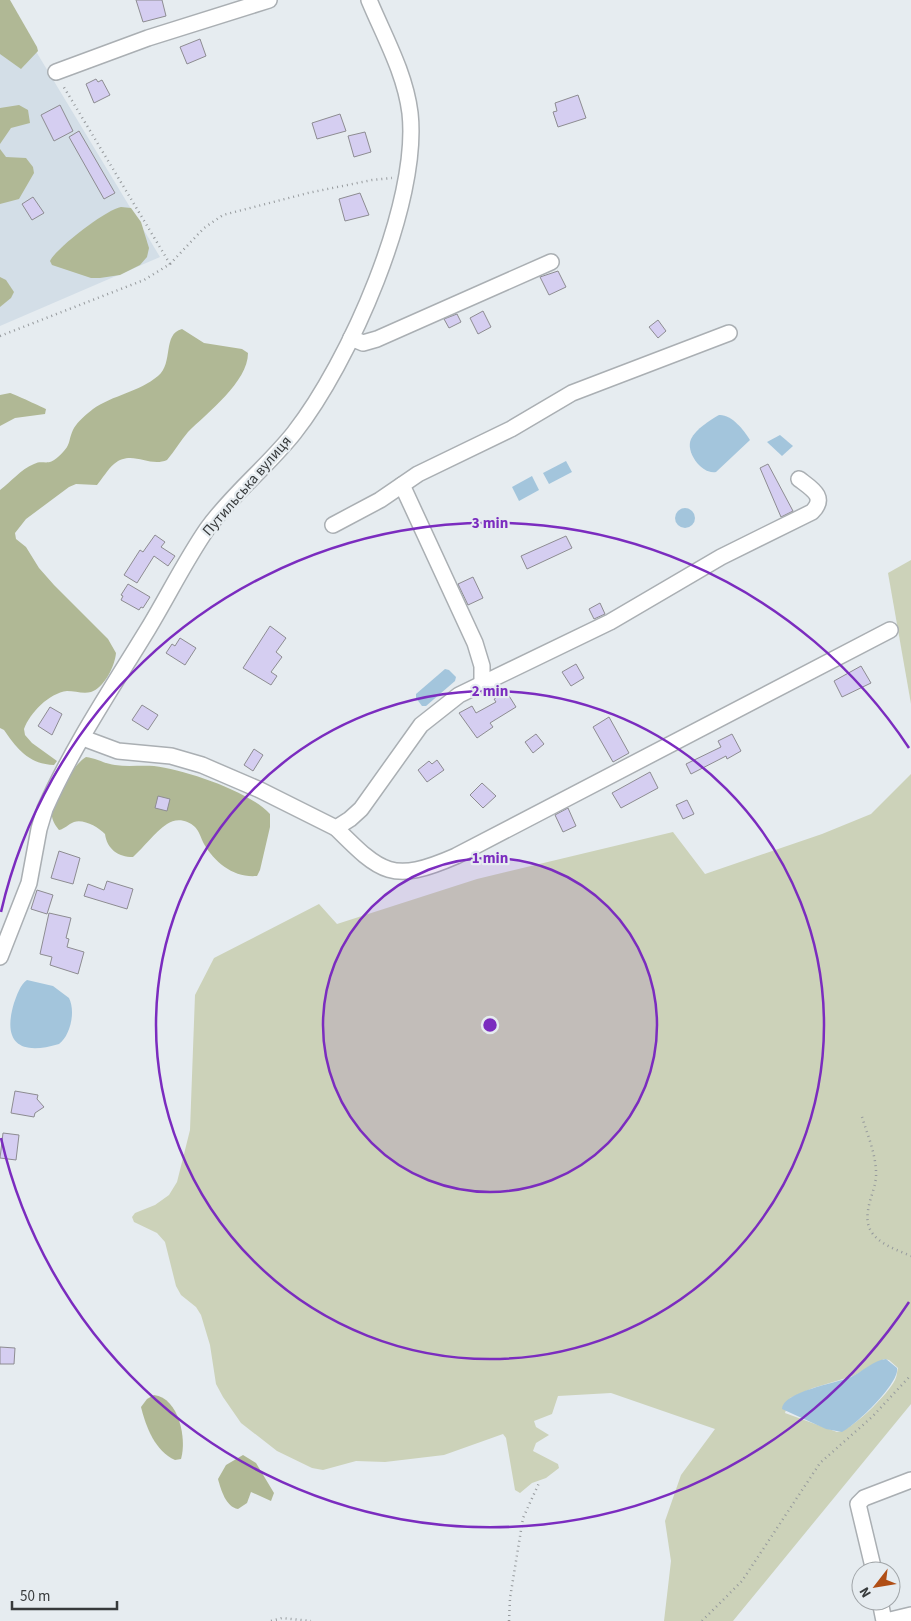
<svg xmlns="http://www.w3.org/2000/svg" width="911" height="1621" font-family="'Source Sans 3',sans-serif">
  <style>
    .built { fill: #d3dee7 }
    .green { fill: #ccd2b9; fill-rule: evenodd }
    .forest { fill: #b0b895 }
    .water { fill: #a3c5dc }
    .building { fill: #d5cef1; stroke: #8d8c91 }
    .lines { fill: none; stroke-linecap: round; stroke-linejoin: round }
    .minor-casing { stroke: #aaafb3; stroke-width: 18 }
    .path { stroke: #969a9d; stroke-width: 2.5; stroke-dasharray: 1 4; stroke-linecap: butt }
    .minor { stroke: #fff; stroke-width: 15 }
    .ring { fill: none; stroke: #7b2cbf; stroke-width: 2.5 }
    .labels { text-anchor: middle; dominant-baseline: central; stroke-width: 4.5; stroke-linejoin: round; paint-order: stroke }
    .street-label { font-size: 15px; fill: #373a3b; stroke: #e6ecf0 }
    .centre { fill: #7b2cbf; stroke: #e6ecf0; stroke-width: 2.5 }
    .ring-label { font-size: 15px; text-anchor: middle; font-weight: bold; fill: #7b2cbf; stroke: #e6ecf0; stroke-width: 4.5; stroke-linejoin: round; paint-order: stroke }
  </style>
  <rect width="100%" height="100%" fill="#e6ecf0"/>
  <polygon class="built" points="0,0 5,0 160,257 0,326"/>
  <g class="green">
    <polygon points="911,560 911,704 888,573"/>
    <path d="M911,774V1404L733,1621H664L671,1561L665,1521L681,1475L715,1429L611,1393L558,1396L552,1414L534,1421L536,1427L549,1435L536,1443L533,1451L558,1464L559,1468L546,1478L532,1483L520,1493L515,1490L506,1438L503,1434L444,1455L385,1462L356,1461L323,1470L312,1468L277,1451L241,1423L223,1397L216,1384L210,1345L201,1315L196,1307L181,1295L176,1286L165,1242L157,1233L134,1222L132,1217L135,1213L155,1205L169,1195L177,1182L190,1130L195,995L214,958L319,904L337,924L477,879L673,832L705,874L822,834L871,814ZM884,1359L889,1360L898,1368C897,1372 897,1376 895,1380C888,1394 852,1431 837,1432L785,1413L790,1398L813,1388L853,1376Z"/>
  </g>
  <g class="forest">
    <polygon points="0,0 10,0 37,47 38,51 21,69 0,54"/>
    <polygon points="19,105 28,110 30,123 11,128 0,144 0,108"/>
    <polygon points="0,149 6,157 26,158 33,167 34,173 19,199 0,204"/>
    <path d="M121,207L131,208L141,222L149,248L147,257L140,265L120,275L100,278H91L52,265L50,261C56,248 107,209 121,207Z"/>
    <polygon points="0,277 6,280 14,292 11,298 0,307"/>
    <path d="M182,329L204,343L242,349L248,353C248,382 207,413 188,432C180,441 175,451 167,460C149,468 132,449 114,464C107,470 103,478 97,485L76,484L69,487L26,519L15,533L16,539L26,547L39,568L54,585L108,639L116,653C115,666 104,688 91,692C83,694 75,691 67,691C49,693 30,713 24,729L25,735L32,743L57,761L54,765C29,764 17,749 4,730L0,728V490C11,482 21,469 34,464C43,459 47,467 58,457C73,444 67,441 74,428C78,421 87,414 93,409C113,395 139,392 158,376C174,363 162,334 182,329Z"/>
    <path d="M10,393C14,394 44,408 46,409L45,414L15,418L0,426V395Z"/>
    <path d="M86,757C96,758 105,764 115,765C128,767 141,765 154,766C185,770 249,791 270,814V827L260,870L257,876C234,878 215,863 204,844C201,838 199,831 195,827C187,819 175,818 167,824C154,833 144,847 133,857C118,857 107,849 105,834C98,827 84,819 74,822C68,824 65,829 59,830C55,825 51,819 52,812C54,797 74,764 86,757Z"/>
    <path d="M154,1395C179,1398 187,1439 181,1459L175,1460C155,1451 146,1427 141,1407L147,1399Z"/>
    <path d="M243,1455L256,1463L274,1493L271,1501L251,1492L247,1503L238,1509C226,1507 221,1490 218,1479L226,1465Z"/>
  </g>
  <g class="water">
    <path d="M719,415C731,414 744,430 750,440L716,472C702,475 685,452 691,439C696,429 710,420 719,415Z"/>
    <polygon points="780,435 793,446 782,456 767,442"/>
    <polygon points="566,461 572,472 549,484 543,473"/>
    <polygon points="532,476 539,490 519,501 512,487"/>
    <circle cx="685" cy="518" r="10"/>
    <polygon points="445,669 449,670 456,677 455,681 426,706 422,706 416,698 416,694"/>
    <path d="M27,980L53,986L69,998C76,1012 70,1036 59,1044C20,1056 2,1043 14,1003C17,995 20,985 27,980Z"/>
    <path d="M886,1359L897,1368C900,1383 856,1425 842,1432L826,1429L782,1409C782,1392 836,1383 851,1377C862,1372 874,1360 886,1359Z"/>
  </g>
  <g class="building">
    <polygon points="136,0 162,0 166,16 143,22"/>
    <polygon points="200,39 206,56 187,64 180,47"/>
    <polygon points="96,79 98,82 102,80 110,95 94,103 86,84"/>
    <polygon points="578,95 586,118 558,127 553,112 557,111 555,103"/>
    <polygon points="60,105 73,131 54,141 41,115"/>
    <polygon points="340,114 346,131 317,139 312,123"/>
    <polygon points="79,131 115,193 104,199 69,137"/>
    <polygon points="365,132 371,152 354,157 348,136"/>
    <polygon points="360,193 369,215 345,221 339,199"/>
    <polygon points="33,197 44,213 32,220 22,204"/>
    <polygon points="558,271 566,287 549,295 540,277"/>
    <polygon points="483,311 491,327 478,334 470,318"/>
    <polygon points="457,314 461,322 449,328 444,319"/>
    <polygon points="658,320 666,331 658,338 649,327"/>
    <polygon points="768,464 793,511 781,517 760,468"/>
    <polygon points="155,535 165,542 161,547 175,556 168,566 154,556 137,583 124,575 140,550 143,552"/>
    <polygon points="566,536 572,548 527,569 521,556"/>
    <polygon points="473,577 483,598 468,605 458,584"/>
    <polygon points="128,584 150,597 143,608 141,607 139,610 121,600 123,596 121,595"/>
    <polygon points="600,603 605,614 594,619 589,609"/>
    <polygon points="270,626 286,638 276,652 282,657 271,672 277,676 271,685 243,668"/>
    <polygon points="180,638 196,648 185,665 166,653 172,644 175,646"/>
    <polygon points="576,664 584,678 571,686 562,672"/>
    <polygon points="861,666 871,683 842,697 834,681"/>
    <polygon points="506,691 516,707 490,723 493,727 477,738 459,713 472,706 476,713 496,702 494,699"/>
    <polygon points="142,705 158,715 148,730 132,720"/>
    <polygon points="50,707 62,714 52,735 38,726"/>
    <polygon points="609,717 629,753 613,762 593,727"/>
    <polygon points="536,734 544,744 533,753 525,742"/>
    <polygon points="732,734 741,751 727,759 726,756 691,774 686,764 721,747 718,741"/>
    <polygon points="254,749 263,755 253,771 244,765"/>
    <polygon points="437,760 444,770 427,782 418,770 429,761 432,764"/>
    <polygon points="650,772 658,788 621,808 612,793"/>
    <polygon points="482,783 496,796 483,808 470,795"/>
    <polygon points="158,796 170,799 167,811 155,808"/>
    <polygon points="687,800 694,814 683,819 676,805"/>
    <polygon points="568,808 576,826 563,832 555,815"/>
    <polygon points="59,851 80,858 73,884 51,878"/>
    <polygon points="107,881 133,889 127,909 84,896 88,884 104,890"/>
    <polygon points="37,890 53,895 47,914 31,909"/>
    <polygon points="49,913 71,918 66,938 69,939 67,947 84,952 78,974 50,965 52,957 40,954"/>
    <polygon points="15,1091 38,1095 37,1099 44,1107 35,1113 34,1117 11,1113"/>
    <polygon points="3,1133 19,1135 16,1160 0,1158"/>
    <polygon points="0,1347 15,1348 14,1364 0,1364"/>
  </g>
  <g class="lines">
    <defs>
      <g id="minor">
        <polyline points="56,72 148,38 269,0"/>
        <polyline points="351,338 363,343 377,339 551,262"/>
        <polyline points="402,485 475,643 482,666 482,683"/>
        <polyline points="333,525 380,500 418,474 511,429 572,393 729,333"/>
        <path d="M83,738L118,751L171,756L202,765L260,790L336,828L350,819L361,809L421,725L459,695L610,622L721,557L812,512C827,497 812,489 799,479"/>
        <path d="M336,828C381,873 392,884 456,856L890,630"/>
        <path d="M0,957L29,883L39,829L45,809C73,746 112,688 148,629C168,596 185,561 207,529C232,494 267,467 294,433C349,363 420,203 410,113C405,73 384,36 369,0"/>
        <polyline points="874,1571 858,1504 864,1498 911,1480"/>
        <polyline points="880,1601 884,1621"/>
        <polyline points="886,1621 911,1615"/>
      </g>
    </defs>
    <use href="#minor" class="minor-casing"/>
    <g class="path">
      <polyline points="170,264 204,228 223,215 308,193 372,180 392,178"/>
      <polyline points="0,336 144,280 170,264 62,84"/>
      <path d="M862,1117C868,1136 877,1157 876,1177C875,1189 869,1200 868,1211C863,1239 890,1247 911,1256"/>
      <polyline points="271,1621 282,1618 311,1621"/>
      <polyline points="509,1621 510,1598 523,1518 539,1483"/>
      <polyline points="702,1621 742,1581 820,1463 872,1417 911,1375"/>
    </g>
    <use href="#minor" class="minor"/>
  </g>
  <circle cx="490" cy="1025" r="167" fill="#7b2cbf" fill-opacity=".12"/>
  <g class="ring">
    <circle cx="490" cy="1025" r="167"/>
    <circle cx="490" cy="1025" r="334"/>
    <path d="M909 1302A502 502 0 0 1 1 1138M1 912A502 502 0 0 1 909 748"/>
  </g>
  <g class="labels">
    <g class="street-label">
      <text transform="translate(247 486) rotate(-49)">Путильська вулиця</text>
    </g>
  </g>
  <circle cx="490" cy="1025" r="8" class="centre"/>
  <g class="ring-label">
    <text x="490" y="528">3 min</text>
    <text x="490" y="696">2 min</text>
    <text x="490" y="863">1 min</text>
  </g>
  <g transform="translate(876 1586) rotate(239)"><circle r="24" fill="#e6ecf0" stroke="#a0a5a8"/>
  <path d="M0-4L9 19L0 12L-9 19Z" fill="#b04e15"/>
  <text y="-8" font-size="14" font-weight="bold" text-anchor="middle" fill="#373a3b">N</text>
  </g>
  <path d="M12 1601v8h105v-8" fill="none" stroke="#373a3b" stroke-width="2.5"/>
  <text x="20" y="1601" font-size="15" fill="#373a3b" stroke="#e6ecf0" stroke-width="4" paint-order="stroke">50 m</text>
</svg>
